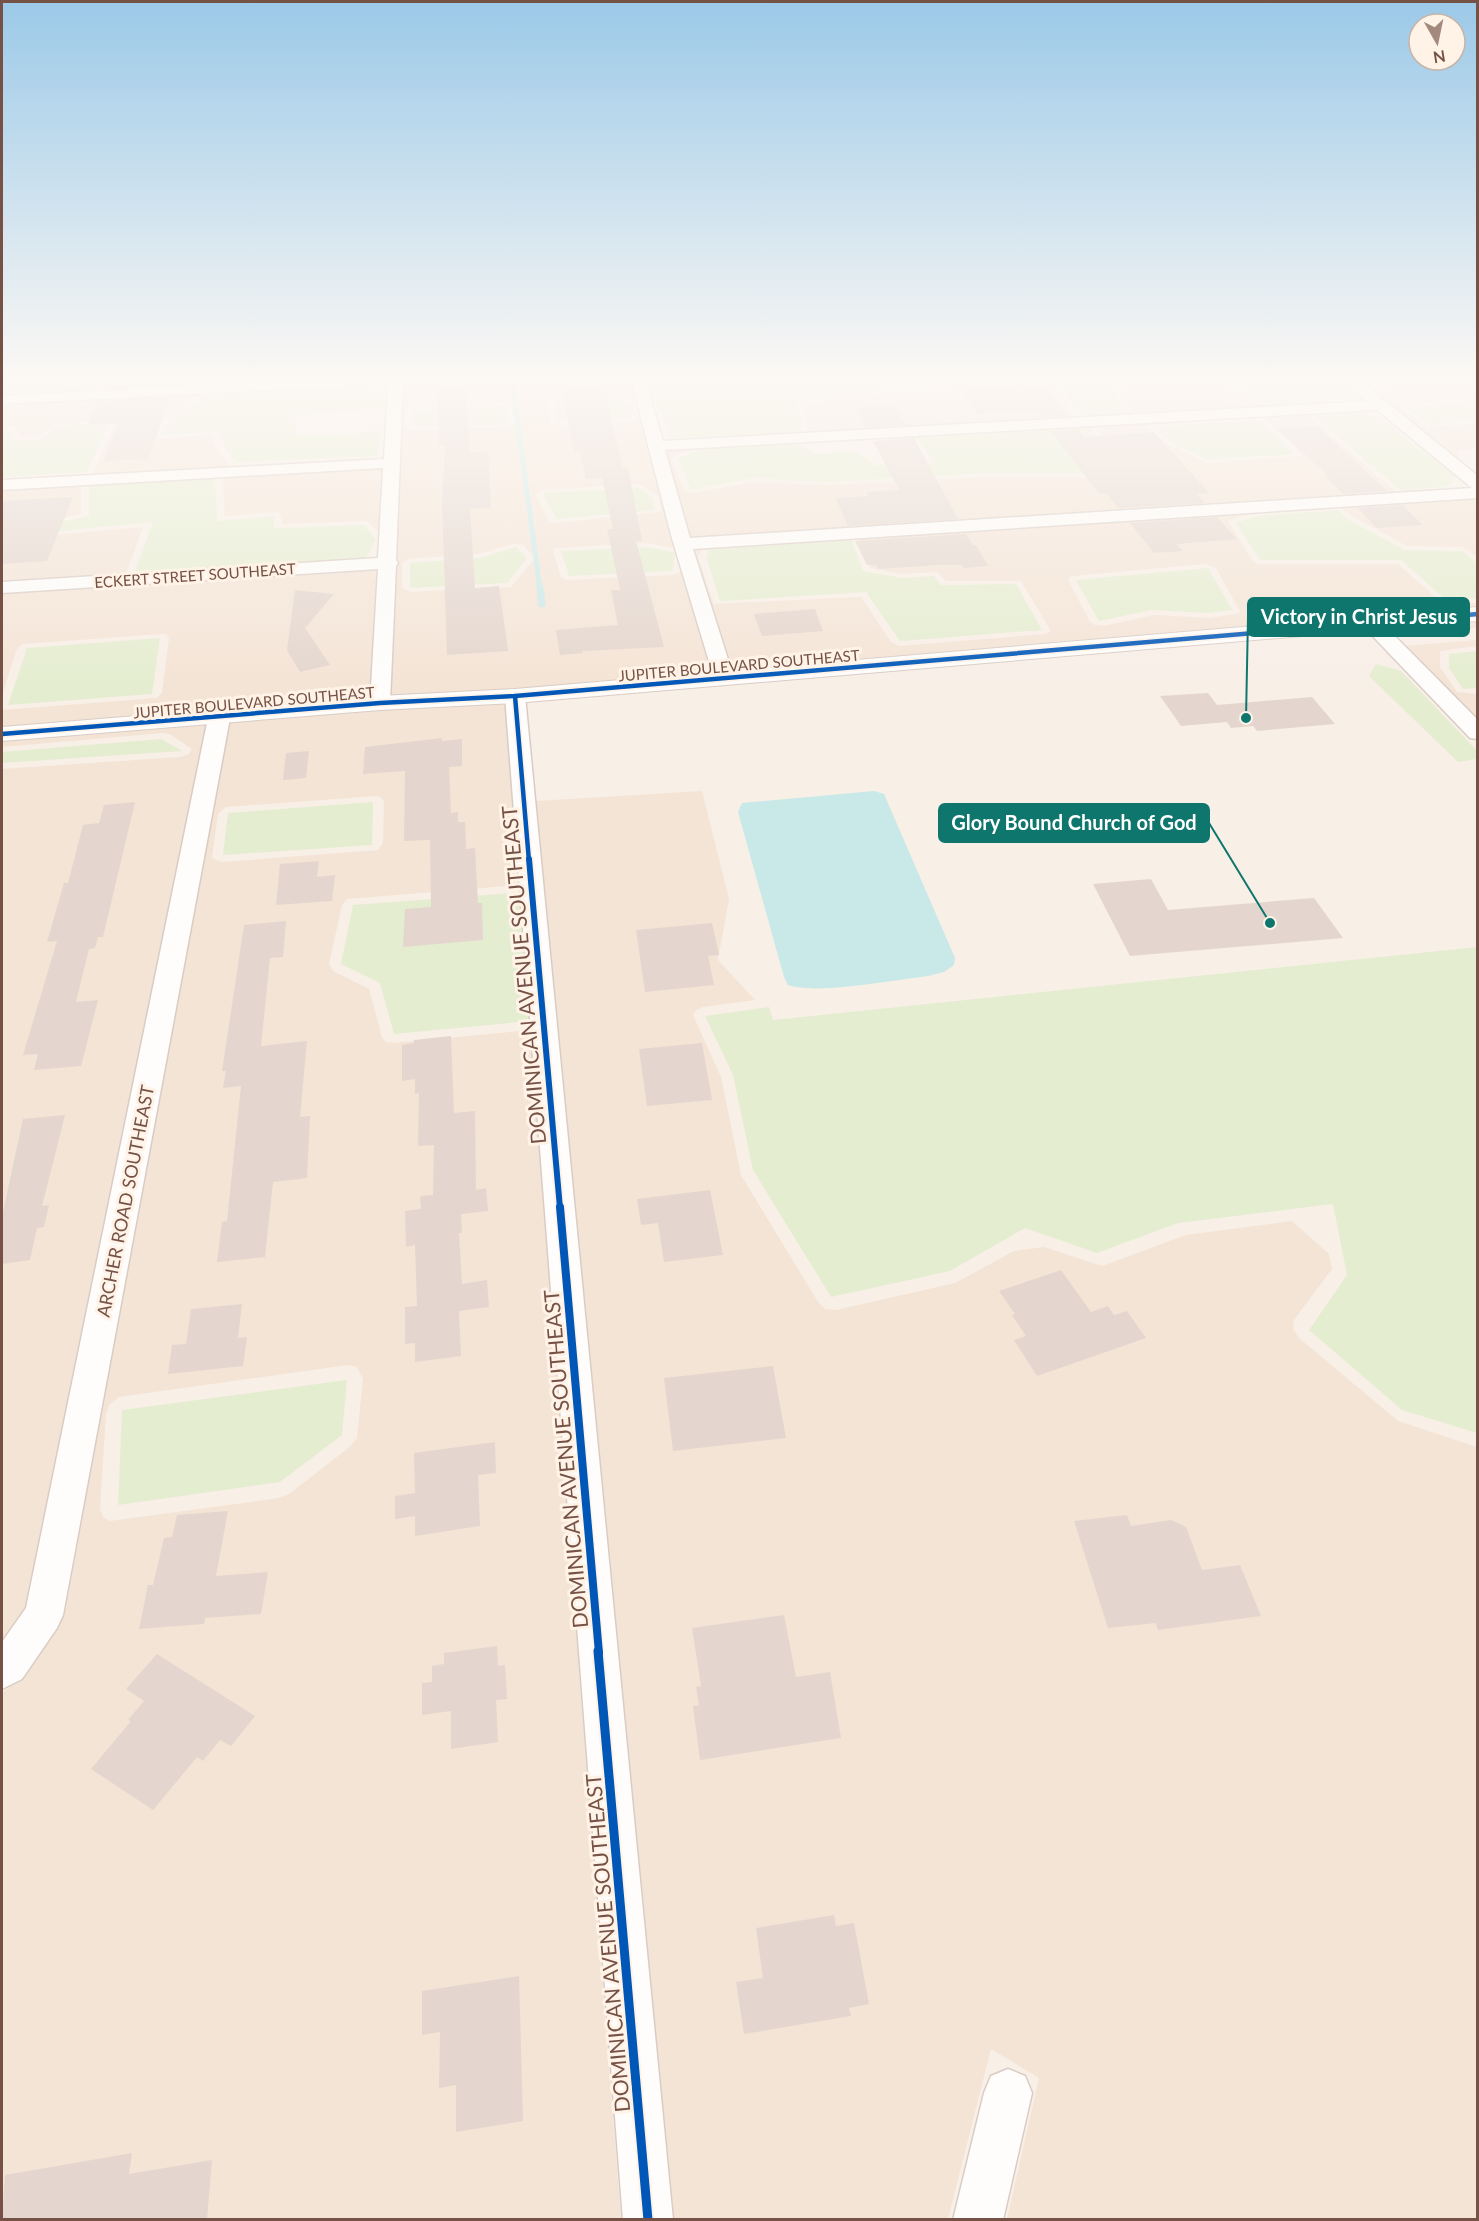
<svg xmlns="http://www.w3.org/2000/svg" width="1479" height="2221" font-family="Lato,sans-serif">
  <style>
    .residential { fill: #f4e4d6; fill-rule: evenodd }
    .green { fill: #e5edd0 }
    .water { fill: #c8e9e8 }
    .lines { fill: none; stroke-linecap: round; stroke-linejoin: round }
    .stream-far1 { stroke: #c8e9e8; stroke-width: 5 }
    .stream { stroke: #c8e9e8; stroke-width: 7 }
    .building { fill: #e4d6ce }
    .minor-casing { stroke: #d9ccc5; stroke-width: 3 }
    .tertiary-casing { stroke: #d9ccc5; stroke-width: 2 }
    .minor { fill: #fefdfb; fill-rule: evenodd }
    .tertiary { fill: #fefdfb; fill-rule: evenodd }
    .cycleway-far3-casing { stroke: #fff3e8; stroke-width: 8 }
    .cycleway-far2-casing { stroke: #fff3e8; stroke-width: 10 }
    .cycleway-far1-casing { stroke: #fff3e8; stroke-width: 11 }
    .cycleway-casing { stroke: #fff3e8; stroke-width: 13 }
    .cycleway-far3 { stroke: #0057b8; stroke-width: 4.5 }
    .cycleway-far2 { stroke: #0057b8; stroke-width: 6 }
    .cycleway-far1 { stroke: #0057b8; stroke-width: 8 }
    .cycleway { stroke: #0057b8; stroke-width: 9 }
    .labels { text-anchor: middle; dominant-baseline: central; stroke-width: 6; stroke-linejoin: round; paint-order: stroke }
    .far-street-label { font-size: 15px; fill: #765246; stroke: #fff3e8 }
    .street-label { font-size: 18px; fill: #765246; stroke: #fff3e8 }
    .near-street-label { font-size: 21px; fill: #765246; stroke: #fff3e8 }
    .leader { fill: none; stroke: #0f766e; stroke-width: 2 }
    .callout-dot { fill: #0f766e; stroke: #fff3e8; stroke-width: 2 }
    .callout { fill: #0f766e; stroke: #0f766e; stroke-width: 2 }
    .callout-label { font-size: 20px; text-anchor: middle; font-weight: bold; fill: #fff }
  </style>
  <rect width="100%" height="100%" fill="#f8efe7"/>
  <g class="residential">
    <polygon points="96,375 373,375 377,377 104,392 107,388 101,379"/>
    <path d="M544,375H629L636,403L615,395L550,399L547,402L551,423L559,425L633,421L638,419L639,416L674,548L647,543L556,548L553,550L561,577L567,580L673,575L679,573L681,569L711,673L515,690L391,696L404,383ZM507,403L512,406L516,424L511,427L413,430L406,428L404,410L410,407ZM639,484L660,497L661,512L553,523L549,521L535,494L542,490ZM514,544L523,545L535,558L511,587L410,592L402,588V563L407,559L478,554Z"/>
    <polygon points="939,375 1153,375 1163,380 1223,380 1263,407 1135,415 1120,392 1125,385 1119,379 1111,377 1055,382 1076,419 809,434 803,404 888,393 949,389"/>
    <polygon points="1352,375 1358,375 1368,384 1376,386 1464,382 1467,381 1462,375 1477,375 1477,406 1462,400 1399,406 1427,427 1477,424 1477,449 1456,451 1466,469"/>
    <polygon points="201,393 195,396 180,410 167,414 153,436 154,439 212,434 215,446 227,464 231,466 383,458 383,460 2,481 90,474 93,473 116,423 112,420 56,424 37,437 20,437 17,428 2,424 2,403"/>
    <path d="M1305,413L1395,491L1401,494L691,539L665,450L693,448L671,458L684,491L690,493L754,482L828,485L986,477H1086L1124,463L1094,425ZM1258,417L1266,419L1302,454L1301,456L1207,463L1165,443L1145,425Z"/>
    <polygon points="383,468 380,533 367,521 282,524 282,515 277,512 225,516 222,477"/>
    <polygon points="81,485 81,514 46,521 39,536 143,527 127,571 130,575 2,583 2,489"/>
    <polygon points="1477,498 1477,557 1463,547 1407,546 1355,518 1339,507"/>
    <path d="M1251,513L1228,521L1252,560L1257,564H1398L1442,603H1477V608L732,671L694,548L704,547L698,557L714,604L861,597L891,642L899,646L1045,634L1050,632V629L1021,581H946L937,572L902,574L870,568L858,537ZM1204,564L1216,568L1241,613L1210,618L1154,615L1104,626L1095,625L1090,622L1068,580L1069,577L1073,576Z"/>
    <polygon points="379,569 369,698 2,727 2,710 157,698 162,693 169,638 166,634 161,634 22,644 17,649 2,695 2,593"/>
    <polygon points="1477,620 1477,628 1392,634 1386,628"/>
    <polygon points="1477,640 1477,646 1440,651 1440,667 1457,692 1477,694 1477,722 1404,646"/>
    <path d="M505,703L519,885L347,899L342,905L329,964L333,971L369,989L382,1037L386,1042L394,1043L530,1030L621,2219L2,2220V1693L25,1675L60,1623L65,1612L229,723L379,710ZM377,796L382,798L384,802L383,843L378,850L222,862L212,858L218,814L226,807ZM348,1365L357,1367L363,1379L357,1438L351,1446L289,1494L279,1498L110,1521L103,1517L100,1509L106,1413L110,1404L119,1397Z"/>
    <polygon points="206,725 24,1612 2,1644 2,769 180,757 189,754 192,749 170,734 163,733 2,747 2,741"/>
    <polygon points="702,791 729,899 718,960 755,1000 703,1007 696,1010 693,1015 721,1077 741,1175 818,1302 825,1309 836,1310 955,1283 1014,1251 1044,1247 1102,1266 1186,1235 1292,1221 1329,1254 1332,1269 1294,1320 1293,1329 1299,1338 1398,1421 1477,1447 1477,2219 1007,2219 1039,2078 991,2049 948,2219 674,2219 536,801"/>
  </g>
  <g class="green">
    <polygon points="2,375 86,375 95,380 100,390 2,394"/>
    <polygon points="659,375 932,375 943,388 886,391 797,401 803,432 672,438 649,388"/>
    <polygon points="1159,375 1335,375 1367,398 1266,405 1226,377"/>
    <polygon points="1365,375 1455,375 1460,380 1374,383"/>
    <polygon points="1114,380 1119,385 1113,391 1129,414 1080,417 1061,384"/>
    <polygon points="349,386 377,388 383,397 386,408 295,415 296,436 382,431 378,456 235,462 223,444 218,431 160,436 173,415 185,412 201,396 227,391"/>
    <polygon points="614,398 633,406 632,418 558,422 554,401"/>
    <polygon points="1465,403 1477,411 1477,421 1428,424 1406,407"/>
    <polygon points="505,406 509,425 413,427 411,410"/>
    <polygon points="1360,412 1379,417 1456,477 1448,486 1402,491 1312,415"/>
    <polygon points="1260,420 1294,454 1208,460 1171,443 1152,427"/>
    <polygon points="109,423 87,472 2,477 2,428 10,430 13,440 40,440 57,426"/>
    <polygon points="1090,427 1117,462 1085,473 984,473 827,482 752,478 691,490 678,458 701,449 796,442 816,454 853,451 876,466 935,463 915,437"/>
    <polygon points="215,477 217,521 274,516 274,528 364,525 376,540 365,559 135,571 153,522 40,533 50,524 89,516 89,485"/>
    <polygon points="638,488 653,498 654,510 557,519 543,493"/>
    <polygon points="1338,510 1349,520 1405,550 1463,551 1477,564 1477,598 1446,600 1401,560 1260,560 1236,523 1257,516"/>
    <polygon points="852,540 863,571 902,578 934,576 941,585 1016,584 1042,630 900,641 866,592 720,601 706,556 710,550"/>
    <polygon points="516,547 527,558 507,583 410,588 410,563 480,558"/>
    <polygon points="648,547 676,553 672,571 569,576 561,551"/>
    <polygon points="1208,568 1232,610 1208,613 1151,610 1099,621 1076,580"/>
    <polygon points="160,638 152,694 8,705 27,648"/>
    <polygon points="1477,651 1477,688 1463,689 1449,668 1449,654"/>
    <polygon points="1376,664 1401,671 1477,751 1477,759 1458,762 1369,676"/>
    <polygon points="161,739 182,751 2,763 2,752"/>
    <polygon points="373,802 372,845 223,855 228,813"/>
    <polygon points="525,892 530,1021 394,1034 380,983 341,964 353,905"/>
    <polygon points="1477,947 1477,1433 1402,1410 1309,1330 1347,1275 1333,1204 1178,1223 1097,1253 1025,1228 950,1271 831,1297 753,1170 733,1075 705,1016 769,1007 773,1020"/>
    <polygon points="347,1380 342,1435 280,1482 118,1505 122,1410"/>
  </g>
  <path class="water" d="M874,791L884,794L955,958L954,965L944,972L928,976C893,980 818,995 788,985L784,977L738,812L742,803Z"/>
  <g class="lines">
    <polyline class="stream-far1" points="512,381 540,589"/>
    <polyline class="stream" points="540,587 542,604"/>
  </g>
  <g class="building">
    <polygon points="108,375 176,375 173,385 102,388"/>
    <polygon points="950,375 1037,375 1068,416 1041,417 1036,411 977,414"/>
    <polygon points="605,381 610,406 608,406 623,468 628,468 642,541 636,541 664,647 582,651 583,653 560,655 556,630 618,625 611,590 620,590 607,529 613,529 602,478 586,479 580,451 574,452 561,383"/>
    <polygon points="466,389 470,452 488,451 491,507 470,509 475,588 499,586 508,651 447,655 442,502 445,445 439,446 437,393 440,393 440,390"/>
    <polygon points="169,398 149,459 104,461 118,423 88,424 97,401"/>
    <polygon points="895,406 906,425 866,427 856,408"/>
    <polygon points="1317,426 1387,491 1343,494 1325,476 1328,475 1277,429"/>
    <polygon points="1078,429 1084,437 1154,432 1209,493 1197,494 1205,503 1118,508 1107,494 1099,494 1051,431"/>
    <polygon points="914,438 958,519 848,526 836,498 868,496 866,492 899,490 873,441"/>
    <polygon points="73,497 47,561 2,564 2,501"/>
    <polygon points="1402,505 1423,525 1377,528 1358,508"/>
    <polygon points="1217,517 1237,539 1176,544 1183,551 1154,553 1130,523"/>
    <polygon points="966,534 973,545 976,545 988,566 964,568 962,565 939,565 878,569 876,565 867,565 855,541"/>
    <polygon points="295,590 334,594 305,628 330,665 300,672 287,650"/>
    <polygon points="815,609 823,631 762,636 754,614"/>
    <polygon points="1208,693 1217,705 1312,697 1335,724 1257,731 1253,726 1231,728 1227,722 1181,726 1160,696"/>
    <polygon points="442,738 442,741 462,739 462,766 449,767 451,813 458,812 458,822 465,822 466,849 475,848 478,903 482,903 483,940 403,947 405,909 431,907 430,840 404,841 405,771 363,774 365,747"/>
    <polygon points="309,751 306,778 283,780 286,753"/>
    <polygon points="135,802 103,937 98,937 95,948 89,949 76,1002 98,1000 81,1066 34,1070 38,1054 23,1055 57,941 47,942 64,883 68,883 83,825 99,823 104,805"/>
    <polygon points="319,861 317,877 335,875 332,901 276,905 280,864"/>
    <polygon points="1151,879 1168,910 1314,898 1343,938 1130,956 1093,884"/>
    <polygon points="286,921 283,957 270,958 261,1046 307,1041 300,1117 310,1116 307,1178 273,1182 265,1257 217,1262 222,1222 227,1221 241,1086 223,1088 226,1071 222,1071 244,925"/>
    <polygon points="712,923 719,955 708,956 714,985 645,992 636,930"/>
    <polygon points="451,1036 454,1113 475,1111 476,1190 486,1188 488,1211 461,1214 462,1233 459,1233 462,1284 487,1280 489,1307 459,1311 461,1356 415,1362 415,1343 405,1344 405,1307 417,1306 415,1245 406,1247 405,1211 421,1209 420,1196 433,1195 434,1145 418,1146 419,1093 415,1094 415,1079 402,1081 402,1045 414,1043 414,1040"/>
    <polygon points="702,1043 712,1100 647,1106 639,1049"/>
    <polygon points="65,1115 42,1206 49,1205 44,1227 37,1228 30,1260 2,1264 2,1217 23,1119"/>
    <polygon points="710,1190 723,1255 664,1262 658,1223 641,1225 637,1199"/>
    <polygon points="1061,1270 1091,1312 1108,1306 1114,1315 1127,1311 1146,1338 1037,1376 1014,1340 1026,1336 1012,1315 1015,1314 999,1291"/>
    <polygon points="242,1304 238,1338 247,1337 243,1366 168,1374 172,1345 186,1344 191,1309"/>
    <polygon points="773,1366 786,1438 673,1451 664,1378"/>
    <polygon points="495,1442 496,1473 478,1475 480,1526 415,1536 415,1516 395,1519 395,1496 415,1493 414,1453"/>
    <polygon points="228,1511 216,1576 268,1572 261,1614 205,1618 204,1624 139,1629 148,1585 153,1585 164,1538 172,1537 177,1515"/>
    <polygon points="1127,1515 1131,1526 1171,1520 1186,1527 1202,1570 1240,1565 1261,1616 1158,1630 1156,1623 1108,1628 1074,1521"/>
    <polygon points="784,1615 796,1677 830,1672 841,1738 700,1760 693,1706 699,1705 696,1687 701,1686 692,1628"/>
    <polygon points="497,1646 498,1666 505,1665 507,1699 496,1700 498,1742 451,1749 451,1711 422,1715 422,1683 432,1682 432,1666 444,1664 444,1653"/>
    <polygon points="157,1654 255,1716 231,1746 220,1740 203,1761 197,1757 153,1810 91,1769 131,1721 128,1720 144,1701 126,1689"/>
    <polygon points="834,1915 836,1926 854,1923 869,2004 849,2008 851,2016 744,2034 736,1982 763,1978 756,1928"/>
    <polygon points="519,1976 523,2121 456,2132 456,2085 439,2088 440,2032 422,2035 422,1991"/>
    <polygon points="132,2153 129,2174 212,2160 207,2220 2,2220 5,2175"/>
  </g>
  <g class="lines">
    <defs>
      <g id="minor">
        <polygon points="396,375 495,375 488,379 403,384 396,560 398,563 396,566 390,703 387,707 380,709 373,707 370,703 378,569 2,593 2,582 378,558 383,468 2,490 2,480 384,459 388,384 2,404 2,396"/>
        <path d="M630,375H644L663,441L1367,401L1337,375H1353L1478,476V498L693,549L734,678L731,682H717L714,678L671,535ZM1377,410L1472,488L690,538L665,450Z"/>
        <polygon points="1371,617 1378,619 1478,720 1478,739 1470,738 1364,627 1361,623 1364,619"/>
        <polygon points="515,690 522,692 525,696 673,2220 623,2220 505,696 508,692"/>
        <polygon points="219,712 226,714 230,718 63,1615 57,1628 22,1679 2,1689 2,1642 26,1608 208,718 212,714"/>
        <polygon points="1008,2069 1025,2076 1032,2093 1003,2220 953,2220 984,2093 991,2076"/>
      </g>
      <polygon id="tertiary" points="1478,607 1478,621 515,703 380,710 2,741 2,727 380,696 515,689"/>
    </defs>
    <use href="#minor" class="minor-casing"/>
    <use href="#tertiary" class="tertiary-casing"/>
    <use href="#minor" class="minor"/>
    <use href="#tertiary" class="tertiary"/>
    <defs>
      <g id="cycleway-far3">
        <polyline points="515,696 529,861"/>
        <polyline points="2,734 380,703 515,696 1478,614"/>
      </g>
      <polyline id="cycleway-far2" points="529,859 560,1208"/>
      <polyline id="cycleway-far1" points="560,1207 599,1653"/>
      <polyline id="cycleway" points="598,1651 648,2220"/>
    </defs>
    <use href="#cycleway-far3" class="cycleway-far3-casing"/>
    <use href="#cycleway-far2" class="cycleway-far2-casing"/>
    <use href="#cycleway-far1" class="cycleway-far1-casing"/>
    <use href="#cycleway" class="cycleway-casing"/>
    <use href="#cycleway-far3" class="cycleway-far3"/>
    <use href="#cycleway-far2" class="cycleway-far2"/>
    <use href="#cycleway-far1" class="cycleway-far1"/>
    <use href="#cycleway" class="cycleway"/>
  </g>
  <linearGradient id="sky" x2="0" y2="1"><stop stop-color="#9bc9e8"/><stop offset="0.55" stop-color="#fcf8f4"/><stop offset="1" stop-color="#fcf8f4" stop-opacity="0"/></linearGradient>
  <rect width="1479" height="686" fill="url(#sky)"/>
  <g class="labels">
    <g class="far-street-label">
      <text transform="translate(195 575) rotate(-4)">ECKERT STREET SOUTHEAST</text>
      <text transform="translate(739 665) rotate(-5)">JUPITER BOULEVARD SOUTHEAST</text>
      <text transform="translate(254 702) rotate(-5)">JUPITER BOULEVARD SOUTHEAST</text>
    </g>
    <g class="street-label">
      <text transform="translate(125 1201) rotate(-79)">ARCHER ROAD SOUTHEAST</text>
    </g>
    <g class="near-street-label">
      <text transform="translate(523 975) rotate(-95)">DOMINICAN AVENUE SOUTHEAST</text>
      <text transform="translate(565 1459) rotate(-95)">DOMINICAN AVENUE SOUTHEAST</text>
      <text transform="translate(607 1943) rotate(-95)">DOMINICAN AVENUE SOUTHEAST</text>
    </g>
  </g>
  <path class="leader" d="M1246 718L1248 617M1270 923L1209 823"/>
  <g class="callout-dot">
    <circle cx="1246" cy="718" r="6"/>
    <circle cx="1270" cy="923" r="6"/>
  </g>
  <g class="callout">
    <rect x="1248" y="598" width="221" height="38" rx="6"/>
    <rect x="939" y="804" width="270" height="38" rx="6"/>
  </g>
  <g class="callout-label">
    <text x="1359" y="624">Victory in Christ Jesus</text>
    <text x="1074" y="830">Glory Bound Church of God</text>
  </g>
  <rect width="1479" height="2221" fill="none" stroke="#765246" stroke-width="6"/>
  <g transform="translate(1437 42) rotate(171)"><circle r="28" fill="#fff3e8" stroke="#c8b3a7" stroke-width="1.5"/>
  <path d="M0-4.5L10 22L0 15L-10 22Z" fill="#a4897e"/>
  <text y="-9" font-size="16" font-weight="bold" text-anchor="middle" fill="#765246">N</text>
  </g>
</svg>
